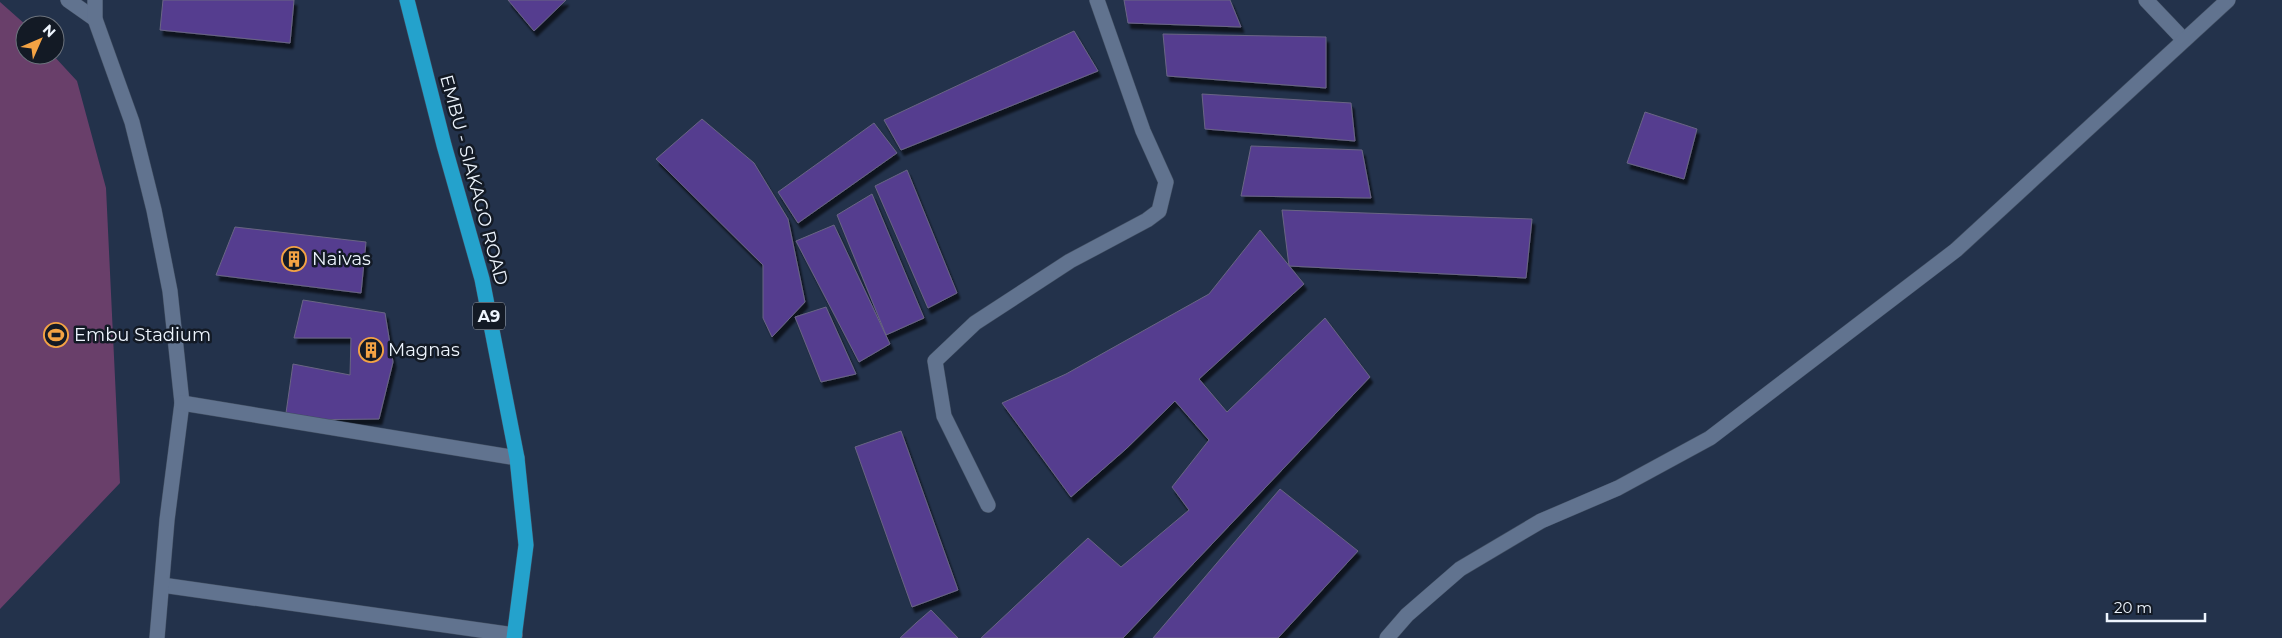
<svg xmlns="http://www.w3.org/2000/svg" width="2282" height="638" font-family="Montserrat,sans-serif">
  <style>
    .green { fill: #693f6a }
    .building { fill: #543e8f; stroke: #6a6584; filter: url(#shadow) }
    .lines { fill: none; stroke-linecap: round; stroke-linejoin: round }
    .service-casing { stroke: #414e61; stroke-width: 16 }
    .minor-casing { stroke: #414e61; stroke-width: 16 }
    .trunk-casing { stroke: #414e61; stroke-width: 16 }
    .service { stroke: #61738f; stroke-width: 15 }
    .minor { stroke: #61738f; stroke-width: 15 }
    .trunk { stroke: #24a2cc; stroke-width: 15 }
    .labels { text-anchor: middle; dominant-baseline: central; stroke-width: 5; stroke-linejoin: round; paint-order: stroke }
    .shield { fill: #131a25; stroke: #acb3bd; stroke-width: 1 }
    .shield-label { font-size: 16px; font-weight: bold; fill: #eef5fe }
    .street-label { font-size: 18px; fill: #eef5fe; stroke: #131a25 }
    .poi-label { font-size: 18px; fill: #eef5fe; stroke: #131a25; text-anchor: start }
  </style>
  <defs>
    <filter id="shadow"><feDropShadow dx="3" dy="5.5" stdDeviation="1" flood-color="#0009"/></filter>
  </defs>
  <rect width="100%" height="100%" fill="#23324b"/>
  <polygon class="green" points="0,2 26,25 25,55 53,55 77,81 106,188 120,483 0,609"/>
  <g class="building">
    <polygon points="163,0 294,0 290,43 160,30"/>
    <polygon points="508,0 566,0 534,31"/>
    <polygon points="1124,0 1230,0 1241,27 1128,23"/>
    <polygon points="1074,31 1098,71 901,150 884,120"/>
    <polygon points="1163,34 1326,37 1326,88 1167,76"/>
    <polygon points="1202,94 1351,103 1355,141 1205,129"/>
    <polygon points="1645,112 1697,129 1684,179 1627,163"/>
    <polygon points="702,119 754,163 788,219 805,302 772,337 763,318 763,265 656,159"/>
    <polygon points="874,123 897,153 798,223 778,192"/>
    <polygon points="1251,146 1362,150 1371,198 1241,196"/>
    <polygon points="907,170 957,293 928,308 875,186"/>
    <polygon points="872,194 924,318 886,335 837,215"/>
    <polygon points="1282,210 1532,219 1526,278 1289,266"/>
    <polygon points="834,225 890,344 859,362 796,241"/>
    <polygon points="235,227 366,242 361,293 216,275"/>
    <polygon points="1260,230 1304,284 1199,379 1227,412 1325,318 1370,377 1123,638 981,638 1088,538 1121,567 1189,510 1172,487 1209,440 1175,401 1126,449 1071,497 1002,403 1066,374 1209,294"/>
    <polygon points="303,300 385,313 393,362 379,419 285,420 293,364 350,375 351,338 294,338"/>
    <polygon points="826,307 856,374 821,382 795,317"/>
    <polygon points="901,431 958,590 912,607 855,447"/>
    <polygon points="1280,489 1358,551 1278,638 1153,638"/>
    <polygon points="931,610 958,638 900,638 916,623"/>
  </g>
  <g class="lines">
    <defs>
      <g id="service">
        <polyline points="988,505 944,416 935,361 975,323 1070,261 1147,220 1159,211 1166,182 1143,131 1097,0"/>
        <polyline points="162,585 515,635"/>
      </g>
      <g id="minor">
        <polyline points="68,0 95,19"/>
        <polyline points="95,0 95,19 132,122 154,210 170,291 182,403 167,520 157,638"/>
        <polyline points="2146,0 2184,40"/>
        <polyline points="182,403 517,458"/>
        <polyline points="1387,638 1407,615 1460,569 1541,521 1618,488 1710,438 1956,250 2228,0"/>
      </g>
      <polyline id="trunk" points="407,0 444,145 482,279 517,458 526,545 514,638"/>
    </defs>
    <use href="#service" class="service-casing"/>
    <use href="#minor" class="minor-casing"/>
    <use href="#trunk" class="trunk-casing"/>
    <use href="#service" class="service"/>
    <use href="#minor" class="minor"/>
    <use href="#trunk" class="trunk"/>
  </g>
  <defs>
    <symbol id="building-ring" viewBox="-11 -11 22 22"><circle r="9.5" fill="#131a25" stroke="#f4a344" stroke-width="1.5"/><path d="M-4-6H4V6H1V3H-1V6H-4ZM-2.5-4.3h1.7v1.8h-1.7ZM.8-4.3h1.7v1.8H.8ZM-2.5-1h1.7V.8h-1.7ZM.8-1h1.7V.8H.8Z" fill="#f4a344"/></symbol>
    <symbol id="stadium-ring" viewBox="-11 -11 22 22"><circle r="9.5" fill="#131a25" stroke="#f4a344" stroke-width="1.5"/><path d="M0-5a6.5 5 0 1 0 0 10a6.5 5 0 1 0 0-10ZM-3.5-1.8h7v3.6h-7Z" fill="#f4a344"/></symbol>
  </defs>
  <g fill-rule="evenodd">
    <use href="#building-ring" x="280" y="245" width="28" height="28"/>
    <use href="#stadium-ring" x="42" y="321" width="28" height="28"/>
    <use href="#building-ring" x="357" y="336" width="28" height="28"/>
  </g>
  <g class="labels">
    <rect class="shield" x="473" y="302.5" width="32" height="27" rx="4"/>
    <g class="shield-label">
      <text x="489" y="316">A9</text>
    </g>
    <g class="street-label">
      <text transform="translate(474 180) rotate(75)">EMBU - SIAKAGO ROAD</text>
    </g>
    <g class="poi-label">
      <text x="312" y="259">Naivas</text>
      <text x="74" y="335">Embu Stadium</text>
      <text x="388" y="350">Magnas</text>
    </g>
  </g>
  <g transform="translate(40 40) rotate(45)"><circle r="24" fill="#131a25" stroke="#6b727c"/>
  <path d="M0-4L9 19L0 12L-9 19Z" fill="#f4a344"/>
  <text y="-8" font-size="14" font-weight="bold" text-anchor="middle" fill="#eef5fe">N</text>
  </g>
  <path d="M2107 613v8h98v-8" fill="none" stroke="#eef5fe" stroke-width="2.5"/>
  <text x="2114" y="613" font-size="15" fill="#eef5fe" stroke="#131a25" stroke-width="4" paint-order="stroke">20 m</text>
</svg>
